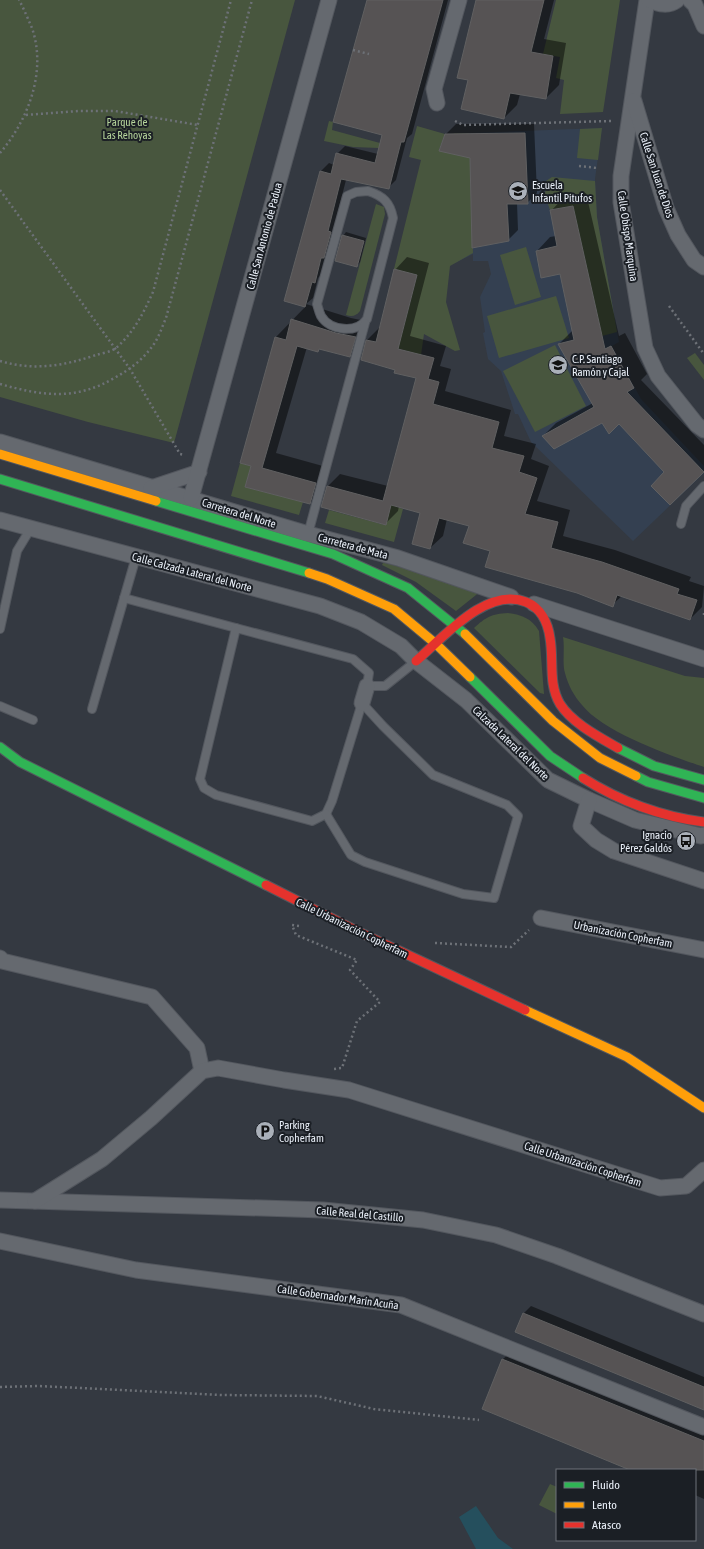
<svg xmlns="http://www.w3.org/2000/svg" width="704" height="1549" font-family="'Asap Condensed',sans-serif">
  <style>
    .built { fill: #344051 }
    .green { fill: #48563e }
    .water { fill: #254f5d }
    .shadow { fill: #0007 }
    .building { fill: #565354; stroke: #606061 }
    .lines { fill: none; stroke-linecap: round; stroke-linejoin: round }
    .lane-casing { stroke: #53575e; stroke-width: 10 }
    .street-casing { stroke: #53575e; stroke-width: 17 }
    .fast-casing { stroke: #53575e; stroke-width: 11 }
    .slow-casing { stroke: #53575e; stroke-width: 11 }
    .jam-casing { stroke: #53575e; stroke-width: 11 }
    .path { stroke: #6d7177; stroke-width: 2.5; stroke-dasharray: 2 3; stroke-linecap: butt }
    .lane { stroke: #65696f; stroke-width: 8 }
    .street { stroke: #65696f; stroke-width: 15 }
    .fast { stroke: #30b455; stroke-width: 9 }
    .slow { stroke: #ff9f0a; stroke-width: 9 }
    .jam { stroke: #e5322d; stroke-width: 9 }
    .labels { text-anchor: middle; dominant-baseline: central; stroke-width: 4; stroke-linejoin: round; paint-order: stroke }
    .park-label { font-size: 11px; fill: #b7d69c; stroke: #1b1f25 }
    .street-label { font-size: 11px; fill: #eaf0f9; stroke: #1b1f25 }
    .poi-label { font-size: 11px; fill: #eaf0f9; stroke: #1b1f25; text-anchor: start }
  </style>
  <rect width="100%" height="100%" fill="#343941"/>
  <polygon class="built" points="602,128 595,179 597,217 619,342 612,346 641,399 704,466 704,473 633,541 531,442 518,414 515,414 501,371 488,359 483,333 485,332 480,297 491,274 488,261 473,261 473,254 455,263 439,151 445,134"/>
  <g class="green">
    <polygon points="0,0 295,0 174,443 88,422 0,397"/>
    <polygon points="556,0 620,0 603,112 560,114 564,80 556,78 560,57 543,54"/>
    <polygon points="329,121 333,122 332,130 380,143 379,148 353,147 324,141"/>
    <polygon points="417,126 445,134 439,150 447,152 454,133 469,133 473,253 450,266 446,302 460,350 455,351 424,334 421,355 376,342 379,329 402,334 417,276 394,269 421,160 409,157"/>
    <polygon points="602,128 598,160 577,158 580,129"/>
    <polygon points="552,177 595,181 597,217 617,332 602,336 573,206 550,210 545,195 546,181"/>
    <path d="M376,204L384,207L385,214L360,311C356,316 352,317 346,315Z"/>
    <polygon points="526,247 541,297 515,305 500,255"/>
    <polygon points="556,296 569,338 499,358 487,316"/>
    <polygon points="555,345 586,406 535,432 503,371"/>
    <polygon points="695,353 704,365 704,380 687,358"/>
    <polygon points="240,463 251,466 245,487 303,502 299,515 231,496"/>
    <polygon points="391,505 403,509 394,542 325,523 329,510 385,525"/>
    <polygon points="386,563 481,591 456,611 416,582 382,565 383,563"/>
    <path d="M508,613C522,615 531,618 539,631L544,694L540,693L474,628C486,617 491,614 508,613Z"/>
    <path d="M563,637L685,676L704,678V767C671,756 603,732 582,705C574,696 568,685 565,673C562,664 565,648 563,637Z"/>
    <polygon points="550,1484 557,1487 557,1514 539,1505"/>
  </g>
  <polygon class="water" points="476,1506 498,1538 513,1549 476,1549 459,1517"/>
  <g class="shadow">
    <polygon points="368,0 448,0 412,134 407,138 396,180 388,188 346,180 322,274 318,278 313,298 306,304 351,318 370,322 365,341 350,356 320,348 318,351 307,347 276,453 330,468 325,488 310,503 252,465 242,462 276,337 306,306 285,300 321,171 329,163 334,165 337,154 345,146 378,154 384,134"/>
    <polygon points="477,0 554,0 544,39 566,43 559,85 546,98 520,94 517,105 504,118 469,79"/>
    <polygon points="456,124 534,124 537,193 527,203 517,203 518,230 508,240 471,157 446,134"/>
    <polygon points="586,193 619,336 625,333 647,374 641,380 704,445 704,471 670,504 666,472 619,423 602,421 543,436 556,423 593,403 559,344 573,330 561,273 537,251 550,237 556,236 551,211 564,197"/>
    <polygon points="346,232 366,238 360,262 357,266 343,236"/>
    <polygon points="407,257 429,263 410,336 446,346 440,366 451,369 445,391 511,410 504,436 536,444 531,459 549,466 537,501 570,510 563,536 615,550 691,577 689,581 704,586 702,607 690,619 622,596 612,605 491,551 470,525 447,519 443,536 430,548 421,512 399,506 398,511 385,524 328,486 340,474 388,486 417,378 396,369 362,360 367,340 380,327 395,270"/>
    <polygon points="531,1306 704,1377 704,1409 516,1332 524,1313"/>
    <polygon points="514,1349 704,1426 704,1499 695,1495 695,1470 633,1470 483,1409 503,1359"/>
  </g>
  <g class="building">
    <polygon points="367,0 443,0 404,142 401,142 389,189 341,179 328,231 331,232 324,258 321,258 315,283 312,282 305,307 284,301 320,171 331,174 336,153 375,163 382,135 333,122"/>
    <polygon points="476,0 544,0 531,52 553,56 546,99 510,93 504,119 461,109 468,80 457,78"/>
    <polygon points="525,133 528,204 507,204 509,241 472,248 470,158 439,151 445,134"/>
    <polygon points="573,206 605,349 611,346 634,388 627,392 704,472 670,505 651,486 664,472 619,424 609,434 602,423 554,449 542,436 594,407 558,344 574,340 560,274 541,278 536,251 557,246 550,210"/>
    <polygon points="342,235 364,241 357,267 335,261"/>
    <polygon points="394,269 417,275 398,349 434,358 428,379 439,382 433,404 499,422 492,448 524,456 519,472 537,478 525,514 558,522 551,548 602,562 679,589 677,594 697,600 690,620 617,595 613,607 577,593 485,567 490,551 463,543 469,526 439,518 430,549 412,544 420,513 391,505 386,525 321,507 327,486 383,501 416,378 394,373 395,370 361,360 366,340 376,342"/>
    <polygon points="291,319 336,333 356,337 350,357 319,349 318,352 297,346 262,468 316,483 310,504 245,487 251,466 240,463 275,337 286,340"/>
    <polygon points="523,1313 704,1387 704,1410 515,1332"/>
    <polygon points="502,1359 704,1441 704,1470 630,1470 482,1409"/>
  </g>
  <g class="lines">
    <defs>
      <g id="lane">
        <path d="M368,191C383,196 390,202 393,218L367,319C357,334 330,331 321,316C319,312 318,307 317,304L347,196L356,192Z"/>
        <polyline points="681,524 686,506 704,486"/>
        <polyline points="308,534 365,323"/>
        <polyline points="124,598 236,628"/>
        <polyline points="0,629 17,551 31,528"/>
        <polyline points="362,703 332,801 326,814 312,821 216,795 204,788 200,779 236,628 353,659 369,673 367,686 385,686 415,662"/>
        <polyline points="0,706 33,720"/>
        <polyline points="92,709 136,557"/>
        <polyline points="326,814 351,855 365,862 463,894 494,898 518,816 507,805 433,775 383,726 362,703"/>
      </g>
      <g id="street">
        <polyline points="647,0 621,176 621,202 645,348 658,376 697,425 704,430"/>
        <path d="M649,0C659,4 668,7 677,0"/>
        <polyline points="690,0 695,5 704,26"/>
        <polyline points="634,101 666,208 678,235 694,260 704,267"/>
        <polyline points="437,103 434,89 459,0"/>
        <polyline points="0,442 308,534 398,558 511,597"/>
        <polyline points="151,488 199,472"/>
        <polyline points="191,498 329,0"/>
        <polyline points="0,520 320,606 361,622 401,646 416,661 466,700 548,780 589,800 635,820 701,836 704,835"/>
        <polyline points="534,604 704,659"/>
        <polyline points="362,703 367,686"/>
        <polyline points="589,800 581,826 596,840 614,851 704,881"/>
        <polyline points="541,918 704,950"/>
        <polyline points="0,958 2,961 152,997 197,1048 202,1071"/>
        <polyline points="0,1200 323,1210 423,1220 496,1235 557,1256 704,1314"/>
        <polyline points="35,1201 102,1159 151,1118 202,1071 218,1068 284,1080 349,1090 660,1188 686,1186 704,1170"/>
        <polyline points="0,1241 136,1270 401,1305 704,1427"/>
      </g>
      <g id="fast">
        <polyline points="0,479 309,573"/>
        <polyline points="156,501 333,554 408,588 465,634"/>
        <polyline points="470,677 550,756 583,778"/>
        <polyline points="0,747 20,762 266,885"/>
        <polyline points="618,748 654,766 704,780"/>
        <polyline points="636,776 648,782 704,798"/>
      </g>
      <g id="slow">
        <polyline points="0,454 156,501"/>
        <polyline points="309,573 327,579 394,609 436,644 470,677"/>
        <polyline points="465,634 553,721 600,758 636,776"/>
        <polyline points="525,1010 627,1057 704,1108"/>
      </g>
      <g id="jam">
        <path d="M416,661C443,638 487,586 526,602C541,608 548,623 550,638C554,660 548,684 560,704C572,723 599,737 618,748"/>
        <path d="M583,778C619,801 662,817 704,822"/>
        <polyline points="266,885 357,931 525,1010"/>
      </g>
    </defs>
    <use href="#lane" class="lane-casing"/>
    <use href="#street" class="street-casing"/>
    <use href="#fast" class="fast-casing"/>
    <use href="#slow" class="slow-casing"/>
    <use href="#jam" class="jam-casing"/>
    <g class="path">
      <polyline points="353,50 369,54"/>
      <polyline points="26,115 78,111 115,111 198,125"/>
      <polyline points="455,121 463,125 612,121"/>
      <path d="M0,153C28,120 47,72 32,28C28,19 24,9 19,0"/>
      <polyline points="579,166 597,168"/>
      <polyline points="0,190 130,369 180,454 185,455"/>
      <polyline points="539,194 540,201"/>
      <polyline points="669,306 704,354"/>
      <path d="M0,361C34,371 63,366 96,355C102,353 111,352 116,348C134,332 143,314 153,292L231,0"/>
      <path d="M0,384C42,396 76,401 116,377C129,370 142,360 151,348C158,340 162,327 166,318L252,0"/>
      <polyline points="704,613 704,618"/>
      <polyline points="299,926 292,925 296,935 357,960 350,970 380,1002 357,1021 342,1068 333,1069"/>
      <polyline points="435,943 511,947 529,930"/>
      <polyline points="0,1387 39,1386 222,1395 317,1396 374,1409 479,1420"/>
    </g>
    <use href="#lane" class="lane"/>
    <use href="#street" class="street"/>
    <use href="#fast" class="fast"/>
    <use href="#slow" class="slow"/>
    <use href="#jam" class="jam"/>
  </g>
  <defs>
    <symbol id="school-disc" viewBox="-11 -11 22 22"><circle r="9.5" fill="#aab0b9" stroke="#1b1f25"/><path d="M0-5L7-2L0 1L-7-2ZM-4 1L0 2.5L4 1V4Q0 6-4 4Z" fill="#111"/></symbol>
    <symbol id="bus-disc" viewBox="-11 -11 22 22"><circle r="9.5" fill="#aab0b9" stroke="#1b1f25"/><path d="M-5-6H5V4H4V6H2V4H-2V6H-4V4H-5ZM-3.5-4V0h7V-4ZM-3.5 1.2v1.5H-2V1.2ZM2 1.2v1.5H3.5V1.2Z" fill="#111"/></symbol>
    <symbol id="parking-disc" viewBox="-11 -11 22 22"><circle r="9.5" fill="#aab0b9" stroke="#1b1f25"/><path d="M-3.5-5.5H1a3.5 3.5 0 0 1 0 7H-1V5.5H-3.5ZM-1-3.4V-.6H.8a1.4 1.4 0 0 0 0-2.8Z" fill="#111"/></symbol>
  </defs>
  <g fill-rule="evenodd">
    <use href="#school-disc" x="507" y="180" width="22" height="22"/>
    <use href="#school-disc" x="547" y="354" width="22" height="22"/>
    <use href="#bus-disc" x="675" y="830" width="22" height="22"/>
    <use href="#parking-disc" x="254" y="1120" width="22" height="22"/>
  </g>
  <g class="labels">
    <g class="park-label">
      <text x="127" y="122">Parque de<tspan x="127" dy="13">Las Rehoyas</tspan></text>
    </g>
    <g class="street-label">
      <text transform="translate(657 175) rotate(72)">Calle San Juan de Dios</text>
      <text transform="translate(264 236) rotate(-75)">Calle San Antonio de Padua</text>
      <text transform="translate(628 236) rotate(82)">Calle Obispo Marquina</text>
      <text transform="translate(239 513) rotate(17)">Carretera del Norte</text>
      <text transform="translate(353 546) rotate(15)">Carretera de Mata</text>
      <text transform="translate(192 572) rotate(15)">Calle Calzada Lateral del Norte</text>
      <text transform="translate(511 743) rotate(44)">Calzada Lateral del Norte</text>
      <text transform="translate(352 928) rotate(26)">Calle Urbanización Copherfam</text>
      <text transform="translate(623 934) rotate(11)">Urbanización Copherfam</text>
      <text transform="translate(583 1164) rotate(18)">Calle Urbanización Copherfam</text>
      <text transform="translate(360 1214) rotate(5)">Calle Real del Castillo</text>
      <text transform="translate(338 1297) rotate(8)">Calle Gobernador Marín Acuña</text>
    </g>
    <g class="poi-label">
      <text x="532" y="185">Escuela<tspan x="532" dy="13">Infantil Pitufos</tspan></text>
      <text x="572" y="359">C.P. Santiago<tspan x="572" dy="13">Ramón y Cajal</tspan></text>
      <text x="672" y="835" text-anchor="end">Ignacio<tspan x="672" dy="13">Pérez Galdós</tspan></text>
      <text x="279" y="1125">Parking<tspan x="279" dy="13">Copherfam</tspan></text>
    </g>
  </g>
  <rect x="556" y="1469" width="140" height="72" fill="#1b1f25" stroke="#6e737a"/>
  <rect x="564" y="1482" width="20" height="6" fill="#30b455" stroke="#6e737a"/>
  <text x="592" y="1489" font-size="12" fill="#eaf0f9">Fluido</text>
  <rect x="564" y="1502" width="20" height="6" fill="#ff9f0a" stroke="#6e737a"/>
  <text x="592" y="1509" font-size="12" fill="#eaf0f9">Lento</text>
  <rect x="564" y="1522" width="20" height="6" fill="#e5322d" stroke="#6e737a"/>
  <text x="592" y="1529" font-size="12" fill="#eaf0f9">Atasco</text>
</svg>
